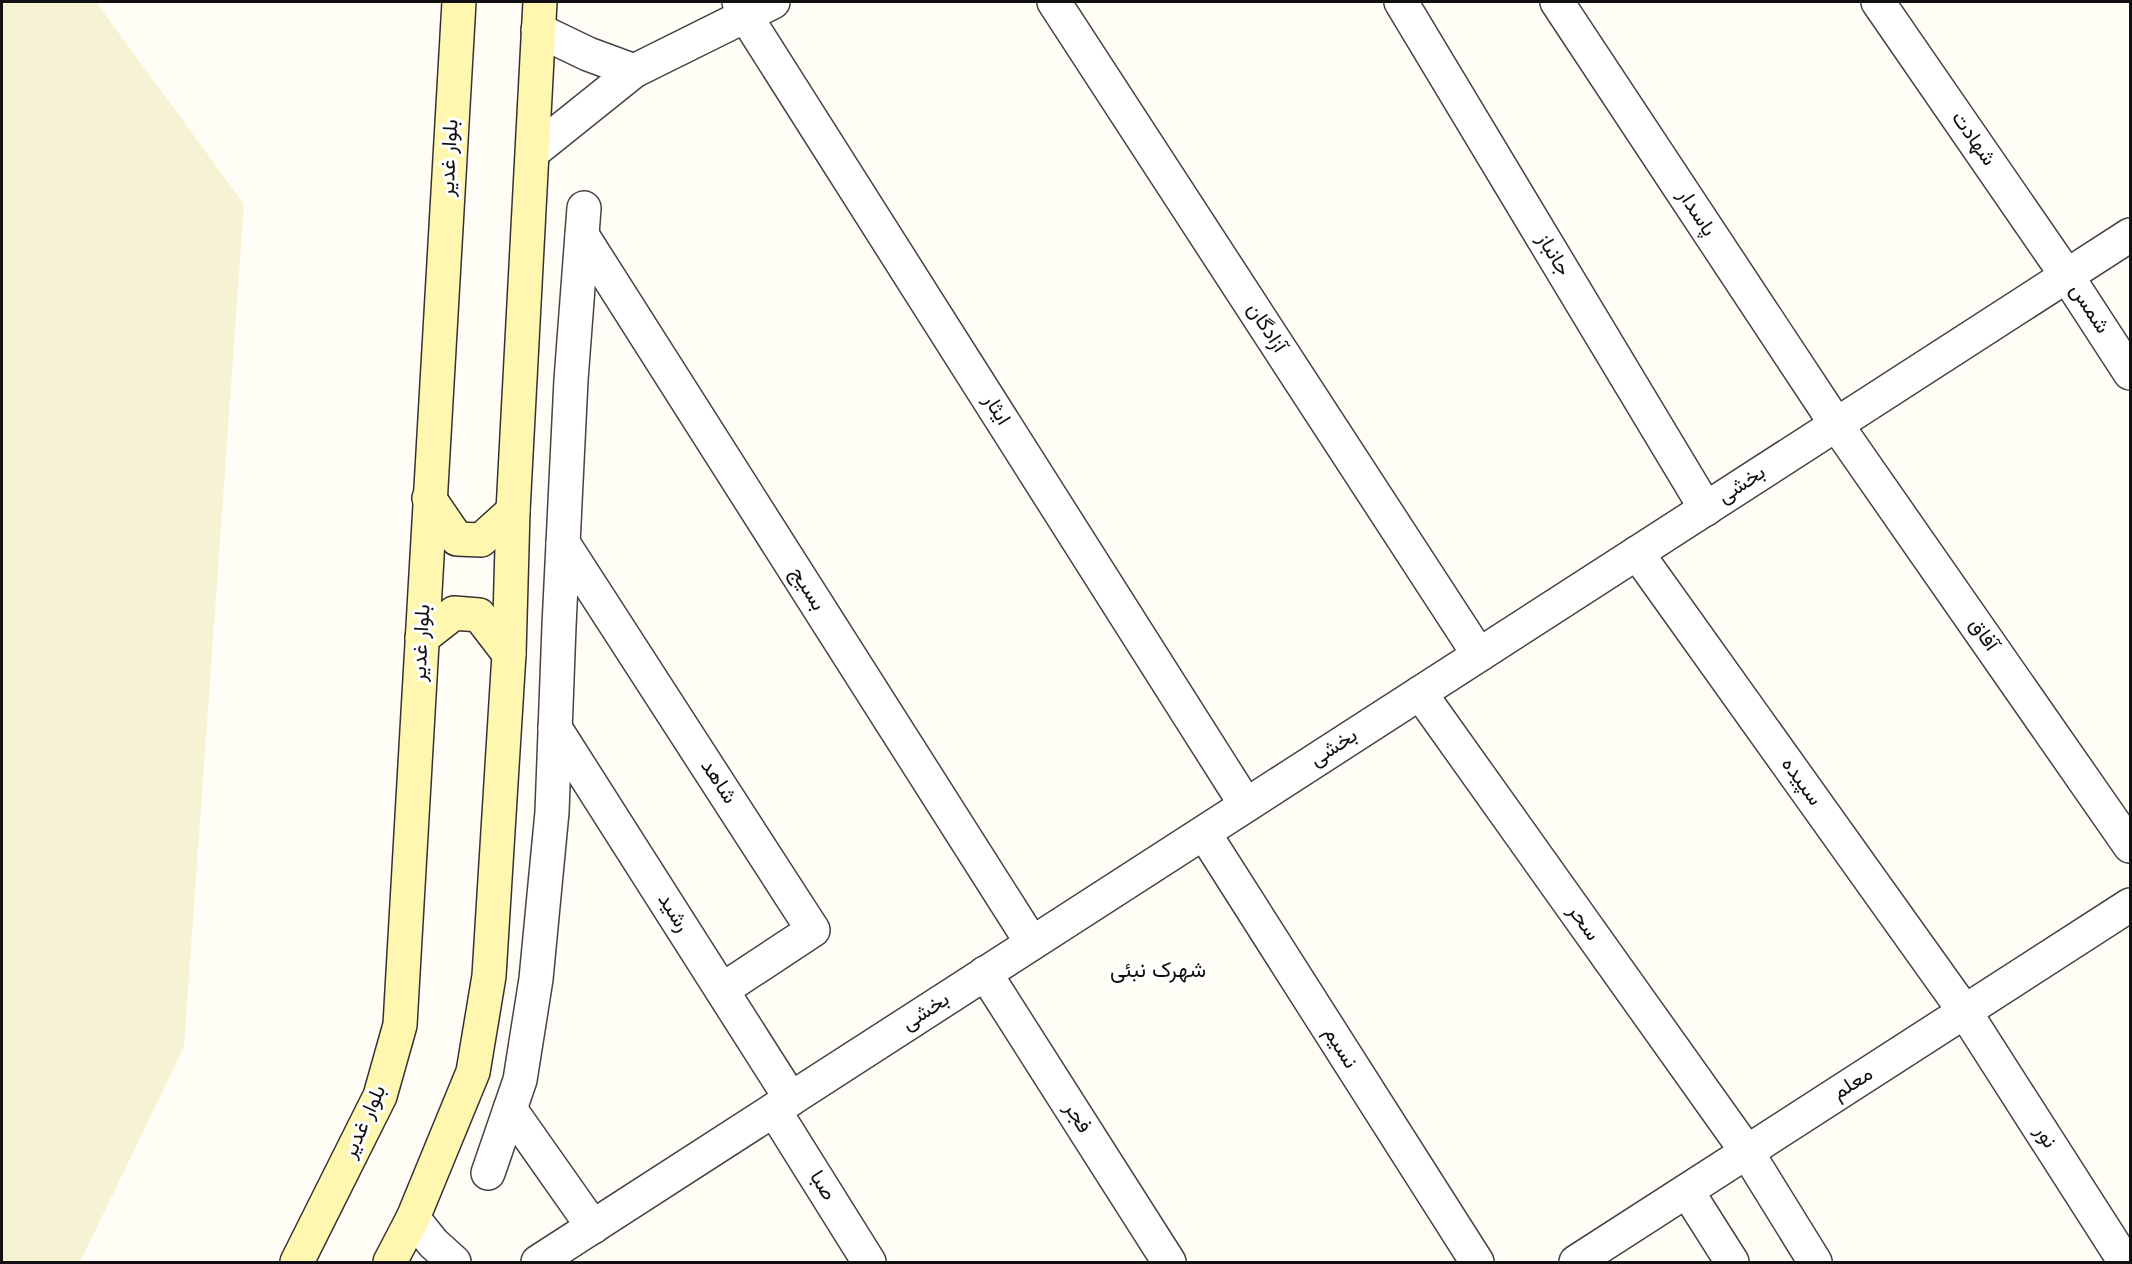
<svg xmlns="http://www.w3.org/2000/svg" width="2132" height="1264" font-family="Georgia,Vazirmatn,serif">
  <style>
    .farmland { fill: #f6f3d4 }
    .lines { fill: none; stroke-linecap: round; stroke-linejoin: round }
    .minor-casing { stroke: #444; stroke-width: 36 }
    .tertiary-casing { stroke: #444; stroke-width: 36 }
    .secondary-casing { stroke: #333; stroke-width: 36 }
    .minor { stroke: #fff; stroke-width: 33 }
    .tertiary { stroke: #fff; stroke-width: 33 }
    .secondary { stroke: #fff6b0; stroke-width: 33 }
    .labels { text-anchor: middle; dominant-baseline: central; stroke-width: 6; stroke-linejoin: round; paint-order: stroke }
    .street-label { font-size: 21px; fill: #111; stroke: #fff }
    .neighbourhood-label { font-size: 22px; fill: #111; stroke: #fff }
  </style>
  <rect width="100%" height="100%" fill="#fffdf5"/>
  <polygon class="farmland" points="2,2 96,2 244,204 184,1047 80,1262 2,1262"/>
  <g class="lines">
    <defs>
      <g id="minor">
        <polyline points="739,2 745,15 1246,805"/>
        <polyline points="1054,2 1479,655"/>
        <polyline points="1401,2 1706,509"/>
        <polyline points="1557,2 1836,424 2130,846"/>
        <polyline points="1878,2 2067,276 2130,373"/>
        <polyline points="582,235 1032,943"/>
        <polyline points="563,543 813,930 722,990"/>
        <polyline points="1637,553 1965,1012 2125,1262"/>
        <polyline points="1420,693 1747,1152 1815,1262"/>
        <polyline points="555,728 791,1099"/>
        <polyline points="1204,833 1477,1262"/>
        <polyline points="985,973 1169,1262"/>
        <polyline points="510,1109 593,1227"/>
        <polyline points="774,1110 869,1262"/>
        <polyline points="488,1173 520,1080 536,979 552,812 559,626 571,380 584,208"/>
        <polyline points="1687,1191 1732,1262"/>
      </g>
      <g id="tertiary">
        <polyline points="538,30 588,54 634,71"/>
        <polyline points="533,152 634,71 773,2"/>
        <polyline points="413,1218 433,1243 454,1262"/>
        <polyline points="538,1262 2130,235"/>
        <polyline points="1576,1262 2130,905"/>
      </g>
      <g id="secondary">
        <polyline points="429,498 457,539 481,540 513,511"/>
        <polyline points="422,638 454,613 479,615 509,654"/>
        <polyline points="297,1262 380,1096 400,1025 459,2"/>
        <polyline points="390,1262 413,1218 473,1072 489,976 509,654 513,511 540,2"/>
      </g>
    </defs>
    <use href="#minor" class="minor-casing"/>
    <use href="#tertiary" class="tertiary-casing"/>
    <use href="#secondary" class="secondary-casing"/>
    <use href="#minor" class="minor"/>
    <use href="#tertiary" class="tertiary"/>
    <use href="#secondary" class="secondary"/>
  </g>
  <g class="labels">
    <g class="street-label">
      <text transform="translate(1973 139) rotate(55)">شهادت</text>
      <text transform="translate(450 158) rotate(-87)">بلوار غدیر</text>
      <text transform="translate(1696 213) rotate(57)">پاسدار</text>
      <text transform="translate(1553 255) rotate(59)">جانباز</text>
      <text transform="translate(2089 309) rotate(57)">شمس</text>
      <text transform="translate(1266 328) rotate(57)">آزادگان</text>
      <text transform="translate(996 410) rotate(58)">ایثار</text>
      <text transform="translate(1742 485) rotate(-33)">بخشی</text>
      <text transform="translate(807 589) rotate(58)">بسیج</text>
      <text transform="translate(1983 635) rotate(55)">آفاق</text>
      <text transform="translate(422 643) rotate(-87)">بلوار غدیر</text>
      <text transform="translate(1334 748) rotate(-33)">بخشی</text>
      <text transform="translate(718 782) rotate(57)">شاهد</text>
      <text transform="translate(1801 782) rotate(54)">سپیده</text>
      <text transform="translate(673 913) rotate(58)">رشید</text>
      <text transform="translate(1583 923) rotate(55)">سحر</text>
      <text transform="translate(926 1012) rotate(-33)">بخشی</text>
      <text transform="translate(1340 1048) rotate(58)">نسیم</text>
      <text transform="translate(1853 1084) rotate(-33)">معلم</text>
      <text transform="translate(1077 1118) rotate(58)">فجر</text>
      <text transform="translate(365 1122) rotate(-66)">بلوار غدیر</text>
      <text transform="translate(2045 1137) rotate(57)">نور</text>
      <text transform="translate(822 1186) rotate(58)">صبا</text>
    </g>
    <g class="neighbourhood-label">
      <text x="1158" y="971">شهرک نبئی</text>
    </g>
  </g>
  <rect width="2132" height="1264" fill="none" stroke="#111111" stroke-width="6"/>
</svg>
